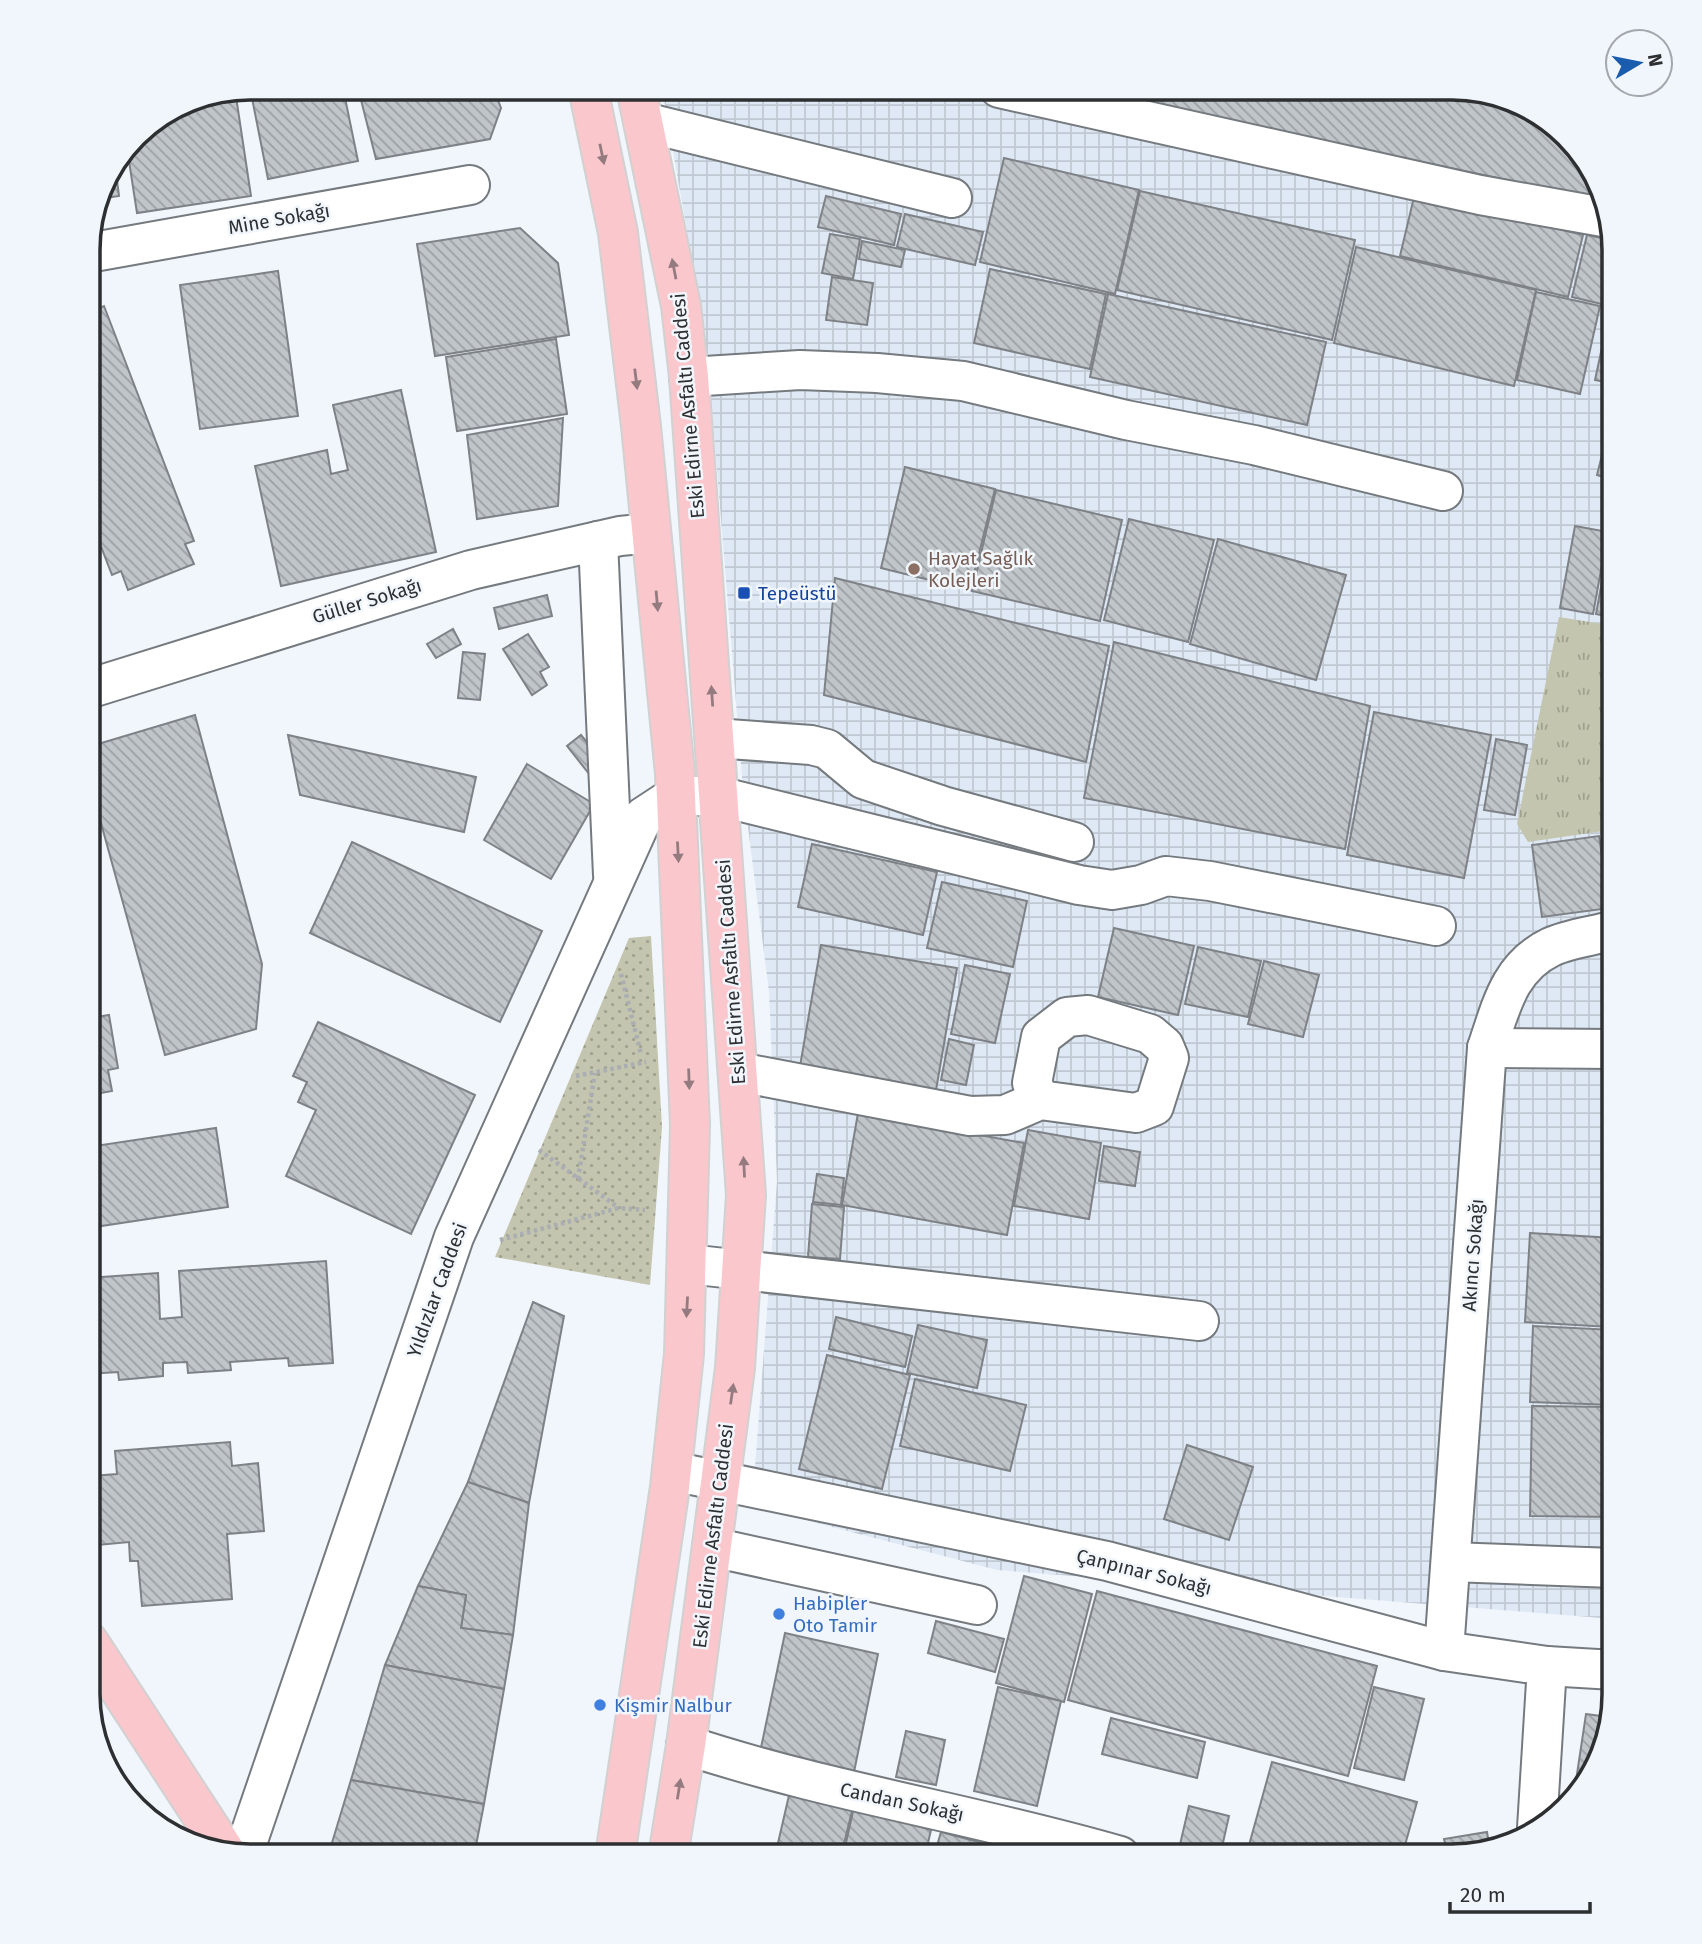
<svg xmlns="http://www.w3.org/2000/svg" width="1702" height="1944" font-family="'Fira Sans',sans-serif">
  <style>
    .industrial { fill: url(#industrial-grid) }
    .grass { fill: url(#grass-tufts) }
    .park { fill: url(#park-dots) }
    .building { fill: url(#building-back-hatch); stroke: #7e8287; stroke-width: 2 }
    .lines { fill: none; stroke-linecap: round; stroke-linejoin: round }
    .minor-casing { stroke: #757a7f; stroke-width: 42 }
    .major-casing { stroke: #d1d1d2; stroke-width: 42 }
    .path { stroke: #aaadb2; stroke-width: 4.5; stroke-dasharray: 3.5 3.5; stroke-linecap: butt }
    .minor { stroke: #fff; stroke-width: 38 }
    .major { stroke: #fac7cd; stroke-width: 38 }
    .oneway { fill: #947b7f }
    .education-dot { fill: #8d6e63; stroke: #f1f6fc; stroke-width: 2.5 }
    .transit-dot { fill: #1a4fb4; stroke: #f1f6fc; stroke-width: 2.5 }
    .shop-dot { fill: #3f7fe0; stroke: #f1f6fc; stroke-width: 2.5 }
    .labels { text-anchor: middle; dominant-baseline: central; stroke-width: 5; stroke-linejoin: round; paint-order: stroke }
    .street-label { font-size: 19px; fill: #2d2f31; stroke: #f1f6fc }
    .education-label { font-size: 19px; fill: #785e54; stroke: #f1f6fc; text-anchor: start }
    .transit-label { font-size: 19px; fill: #164399; stroke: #f1f6fc; text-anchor: start }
    .shop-label { font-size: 19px; fill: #366cbe; stroke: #f1f6fc; text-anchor: start }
    .rim { fill: none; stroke: #2d2f31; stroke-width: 3.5 }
  </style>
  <defs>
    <pattern id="industrial-grid" width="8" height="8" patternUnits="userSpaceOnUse" patternTransform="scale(1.75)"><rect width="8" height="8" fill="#dfe9f5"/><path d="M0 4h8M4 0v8" fill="none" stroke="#c0c8d2"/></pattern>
    <pattern id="grass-tufts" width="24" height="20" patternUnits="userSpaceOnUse" patternTransform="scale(1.75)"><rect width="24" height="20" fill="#c3c5ae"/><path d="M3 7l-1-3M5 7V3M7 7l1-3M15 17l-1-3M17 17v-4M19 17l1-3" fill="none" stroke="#9fa08e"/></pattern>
    <pattern id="park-dots" width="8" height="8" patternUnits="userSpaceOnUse" patternTransform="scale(1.75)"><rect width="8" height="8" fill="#c3c5ae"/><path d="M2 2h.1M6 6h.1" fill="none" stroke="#9fa08e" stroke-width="1.8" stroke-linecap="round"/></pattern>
    <pattern id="building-back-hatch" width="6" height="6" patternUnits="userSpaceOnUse" patternTransform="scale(1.75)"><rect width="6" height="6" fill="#c0c5ca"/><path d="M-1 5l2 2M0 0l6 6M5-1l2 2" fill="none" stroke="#9ca0a5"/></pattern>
  </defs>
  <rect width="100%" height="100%" fill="#f1f6fc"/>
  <polygon class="industrial" points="662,88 1462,88 1533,109 1581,151 1614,250 1614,963 1600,969 1614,987 1614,1619 997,1570 752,1506 777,1181 769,992 743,788 713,422 686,226"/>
  <polygon class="grass" points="1559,617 1614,626 1614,846 1610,830 1528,842 1517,824"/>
  <polygon class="park" points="651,936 662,1127 650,1285 495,1257 629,938"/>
  <g class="building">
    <polygon points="250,88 343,88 358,161 268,179"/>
    <polygon points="358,88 493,88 501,108 490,139 376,159"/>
    <polygon points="1071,88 1462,88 1533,109 1581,151 1597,199"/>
    <polygon points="235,90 251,196 137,213 127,148 143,128 188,100"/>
    <polygon points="1004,158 1139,190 1115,294 980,262"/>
    <polygon points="115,164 119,196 99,199 104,178"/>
    <polygon points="1140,191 1355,240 1332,340 1117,290"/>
    <polygon points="1415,193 1583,235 1568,297 1400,256"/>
    <polygon points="826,196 901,214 894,245 818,227"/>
    <polygon points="905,214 983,232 975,265 897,247"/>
    <polygon points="520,228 558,263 569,335 435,356 417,244"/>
    <polygon points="830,234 860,239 853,279 822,273"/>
    <polygon points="1587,235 1611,240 1614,250 1614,307 1572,297"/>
    <polygon points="862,241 905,250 901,267 859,259"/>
    <polygon points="1356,247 1536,290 1514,386 1334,343"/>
    <polygon points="990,269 1106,294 1090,369 974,343"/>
    <polygon points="278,271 298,416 200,429 180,285"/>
    <polygon points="832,277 873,283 867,325 826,320"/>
    <polygon points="1536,292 1600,306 1580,394 1517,380"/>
    <polygon points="1108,294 1326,342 1307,425 1090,377"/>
    <polygon points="104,306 194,541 185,544 194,564 128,590 121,571 112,575 88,513 88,313"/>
    <polygon points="1607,324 1614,326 1614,384 1595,380"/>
    <polygon points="556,339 567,414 457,431 446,357"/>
    <polygon points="401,390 436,552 281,586 255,466 327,450 331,474 348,470 333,405"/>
    <polygon points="1614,407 1614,480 1597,475"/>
    <polygon points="563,418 558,506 477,519 467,435"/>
    <polygon points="905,467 995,489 970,590 881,568"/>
    <polygon points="996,490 1122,520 1100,621 972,591"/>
    <polygon points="1129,519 1214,540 1188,642 1104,620"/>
    <polygon points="1575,526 1608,532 1593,614 1560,608"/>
    <polygon points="1611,532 1614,533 1614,618 1596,614"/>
    <polygon points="1218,539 1346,575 1316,680 1190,644"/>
    <polygon points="835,578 1109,646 1086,762 824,695"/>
    <polygon points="547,595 552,616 499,629 494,608"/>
    <polygon points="453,629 461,644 436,658 427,644"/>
    <polygon points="528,634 549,667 540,672 547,685 532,695 503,649"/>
    <polygon points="1114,642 1370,706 1345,849 1084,798"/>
    <polygon points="463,652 485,654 480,700 458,698"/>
    <polygon points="1374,712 1491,735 1464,878 1347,855"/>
    <polygon points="195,715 262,964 256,1029 165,1055 88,776 88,747"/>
    <polygon points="288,735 476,777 464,832 300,795"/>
    <polygon points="581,735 604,763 590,775 567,746"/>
    <polygon points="1496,739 1527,745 1515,815 1484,810"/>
    <polygon points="527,764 594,804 551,879 484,840"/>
    <polygon points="1599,836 1610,908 1542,917 1532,845"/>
    <polygon points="352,842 542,931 500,1022 310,933"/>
    <polygon points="812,844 937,872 923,935 798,907"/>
    <polygon points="942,882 1027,901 1013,967 927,948"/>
    <polygon points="1114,928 1194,946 1178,1015 1098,997"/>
    <polygon points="821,945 957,968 935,1096 799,1072"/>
    <polygon points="1198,947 1261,961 1248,1017 1185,1004"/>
    <polygon points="1264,961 1319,975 1303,1037 1248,1024"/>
    <polygon points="965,965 1010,974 995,1043 951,1034"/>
    <polygon points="93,997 97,1017 109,1015 118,1068 108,1070 112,1091 90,1095 91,1103 88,1104 88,998"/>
    <polygon points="318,1022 475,1095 411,1234 286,1176 316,1110 298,1102 307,1082 293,1076"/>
    <polygon points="949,1039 974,1045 966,1085 941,1080"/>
    <polygon points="858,1113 1024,1143 1007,1235 842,1205"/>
    <polygon points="216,1128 228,1207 88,1228 88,1147"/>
    <polygon points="1028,1130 1101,1143 1089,1219 1014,1206"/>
    <polygon points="1104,1146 1140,1152 1135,1186 1099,1181"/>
    <polygon points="817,1174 844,1178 841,1205 813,1202"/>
    <polygon points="812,1204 844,1207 840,1259 808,1257"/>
    <polygon points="1530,1233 1614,1238 1610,1327 1525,1322"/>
    <polygon points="326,1261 333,1363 289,1366 288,1358 230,1362 231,1370 188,1373 187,1362 163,1363 163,1376 119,1380 118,1372 88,1374 88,1278 158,1273 160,1319 182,1317 179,1271"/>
    <polygon points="533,1302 564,1316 529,1503 468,1482"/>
    <polygon points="1614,1310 1614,1405 1530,1402 1533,1326 1614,1330"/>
    <polygon points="836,1317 912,1336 905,1367 829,1349"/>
    <polygon points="918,1325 987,1340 977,1388 907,1373"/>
    <polygon points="827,1355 910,1375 882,1489 799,1469"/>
    <polygon points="915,1379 1026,1405 1010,1471 900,1446"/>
    <polygon points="1532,1406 1614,1407 1614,1517 1530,1516"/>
    <polygon points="230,1442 232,1466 258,1463 264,1531 227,1534 232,1599 142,1606 138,1561 130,1561 129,1542 98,1545 92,1476 117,1474 115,1451"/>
    <polygon points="1187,1445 1253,1467 1229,1540 1164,1519"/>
    <polygon points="468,1482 529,1503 513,1635 461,1628 466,1595 418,1586"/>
    <polygon points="1024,1576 1092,1594 1064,1702 996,1683"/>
    <polygon points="418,1586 466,1595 461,1628 513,1635 504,1689 385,1665"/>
    <polygon points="1097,1591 1377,1666 1348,1776 1068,1700"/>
    <polygon points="936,1621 1004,1639 995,1672 928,1653"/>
    <polygon points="785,1633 878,1654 852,1782 758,1762"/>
    <polygon points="385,1665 504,1689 484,1804 351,1780"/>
    <polygon points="998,1687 1061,1701 1037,1806 974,1791"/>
    <polygon points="1374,1687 1424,1699 1404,1780 1354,1768"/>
    <polygon points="1586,1714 1609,1717 1598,1766 1574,1794"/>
    <polygon points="1111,1718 1205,1742 1197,1778 1102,1754"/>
    <polygon points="906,1731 945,1740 936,1785 896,1777"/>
    <polygon points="1272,1762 1417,1802 1402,1856 1246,1856"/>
    <polygon points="351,1780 484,1804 474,1856 328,1856"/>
    <polygon points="790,1791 853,1807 841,1856 775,1856"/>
    <polygon points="1189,1806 1229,1816 1220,1856 1178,1853"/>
    <polygon points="854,1807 931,1830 925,1856 843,1856"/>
    <polygon points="941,1832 1020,1853 1019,1856 934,1856"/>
    <polygon points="1487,1832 1489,1844 1448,1856 1444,1839"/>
  </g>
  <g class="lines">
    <defs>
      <g id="minor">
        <polyline points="999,88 1480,195 1603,217"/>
        <polyline points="644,122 952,198"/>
        <polyline points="88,253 470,185"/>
        <polyline points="689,377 800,370 877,373 963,381 1126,420 1254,445 1443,491"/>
        <polyline points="598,541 613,875"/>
        <polyline points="88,689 471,570 620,536 651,533"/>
        <polyline points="715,738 811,745 827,749 863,779 943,806 1074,842"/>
        <polyline points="1487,1048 1614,1049"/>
        <polyline points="739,1072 970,1116 1005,1115 1040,1100 1136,1113 1154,1106 1169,1058 1164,1046 1150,1034 1088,1015 1067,1017 1041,1037 1032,1083 1040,1100"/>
        <polyline points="688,1264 1199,1321"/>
        <polyline points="672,1471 1107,1561 1444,1651 1547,1666 1614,1670"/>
        <polyline points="712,1547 977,1605"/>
        <polyline points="1451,1562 1614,1568"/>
        <path d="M1444,1651L1487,1048C1501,1007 1509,967 1551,947C1570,938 1595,936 1614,930"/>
        <path d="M686,1745C828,1792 976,1814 1120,1856"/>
        <polyline points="1537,1828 1547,1666"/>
        <polyline points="243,1855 454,1237 643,817 675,796 718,796 1079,885 1112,890 1141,885 1166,876 1210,881 1436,926"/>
      </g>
      <g id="major">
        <polyline points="588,88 618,233 641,426 675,774 690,1125 684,1354 670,1487 615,1856"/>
        <polyline points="636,88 681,306 689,377 746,1195 735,1368 686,1745 668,1856"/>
        <polyline points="88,1641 225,1851"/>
      </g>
    </defs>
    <use href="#minor" class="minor-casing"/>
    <use href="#major" class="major-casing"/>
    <g class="path">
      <polyline points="621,974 641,1054"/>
      <polyline points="576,1076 646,1062"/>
      <polyline points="539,1150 619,1208"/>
      <polyline points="578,1179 595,1073"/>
      <polyline points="500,1240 619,1208 645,1210"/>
    </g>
    <use href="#minor" class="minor"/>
    <use href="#major" class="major"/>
  </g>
  <defs><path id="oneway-solid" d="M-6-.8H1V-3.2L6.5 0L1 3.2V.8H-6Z" transform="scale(1.75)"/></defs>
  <g class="oneway">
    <use href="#oneway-solid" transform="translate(602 154) rotate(78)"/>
    <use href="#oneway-solid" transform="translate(674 269) rotate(-101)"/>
    <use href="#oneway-solid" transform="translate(636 379) rotate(83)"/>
    <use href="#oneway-solid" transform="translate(657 601) rotate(85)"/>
    <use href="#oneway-solid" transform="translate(712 696) rotate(-94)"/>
    <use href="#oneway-solid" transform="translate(678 852) rotate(87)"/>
    <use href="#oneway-solid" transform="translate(689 1079) rotate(88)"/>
    <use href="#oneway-solid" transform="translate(744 1167) rotate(-93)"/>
    <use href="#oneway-solid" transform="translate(687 1307) rotate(93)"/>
    <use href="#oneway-solid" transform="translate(732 1394) rotate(-82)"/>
    <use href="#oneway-solid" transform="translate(679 1789) rotate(-81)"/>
  </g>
  <circle class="education-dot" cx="914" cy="569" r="7"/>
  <rect class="transit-dot" x="737" y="586" width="14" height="14" rx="3.5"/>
  <g class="shop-dot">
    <circle cx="779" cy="1614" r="7"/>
    <circle cx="600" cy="1705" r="7"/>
  </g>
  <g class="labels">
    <g class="street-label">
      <text transform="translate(279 219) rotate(-10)">Mine Sokağı</text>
      <text transform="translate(688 406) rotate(-95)">Eski Edirne Asfaltı Caddesi</text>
      <text transform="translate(367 601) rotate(-17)">Güller Sokağı</text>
      <text transform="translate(731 972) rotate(-94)">Eski Edirne Asfaltı Caddesi</text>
      <text transform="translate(1473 1255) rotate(-86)">Akıncı Sokağı</text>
      <text transform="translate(437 1290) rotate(-70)">Yıldızlar Caddesi</text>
      <text transform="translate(713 1536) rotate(-83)">Eski Edirne Asfaltı Caddesi</text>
      <text transform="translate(1144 1572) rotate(14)">Çanpınar Sokağı</text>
      <text transform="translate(902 1802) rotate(12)">Candan Sokağı</text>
    </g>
    <g class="education-label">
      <text x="928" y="558">Hayat Sağlık<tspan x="928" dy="22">Kolejleri</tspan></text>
    </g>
    <g class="transit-label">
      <text x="758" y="593">Tepeüstü</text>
    </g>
    <g class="shop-label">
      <text x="793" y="1603">Habipler<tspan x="793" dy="22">Oto Tamir</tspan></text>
      <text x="614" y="1705">Kişmir Nalbur</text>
    </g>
  </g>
  <path d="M0 0H1702V1944H0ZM250 100H1452A150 150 0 0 1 1602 250V1694A150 150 0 0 1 1452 1844H250A150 150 0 0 1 100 1694V250A150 150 0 0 1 250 100Z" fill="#f1f6fc" fill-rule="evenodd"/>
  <path class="rim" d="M250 100H1452A150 150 0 0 1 1602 250V1694A150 150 0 0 1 1452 1844H250A150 150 0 0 1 100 1694V250A150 150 0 0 1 250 100Z"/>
  <g transform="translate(1639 63) rotate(80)"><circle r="33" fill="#f1f6fc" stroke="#a3a6ab" stroke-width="2"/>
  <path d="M0-5L12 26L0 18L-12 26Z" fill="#1a5cad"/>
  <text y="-10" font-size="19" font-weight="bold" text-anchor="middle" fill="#2d2f31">N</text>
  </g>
  <path d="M1450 1902v10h140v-10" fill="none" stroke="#2d2f31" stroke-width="3.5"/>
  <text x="1460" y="1902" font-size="21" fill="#2d2f31" stroke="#f1f6fc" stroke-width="5" paint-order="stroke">20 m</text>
</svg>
